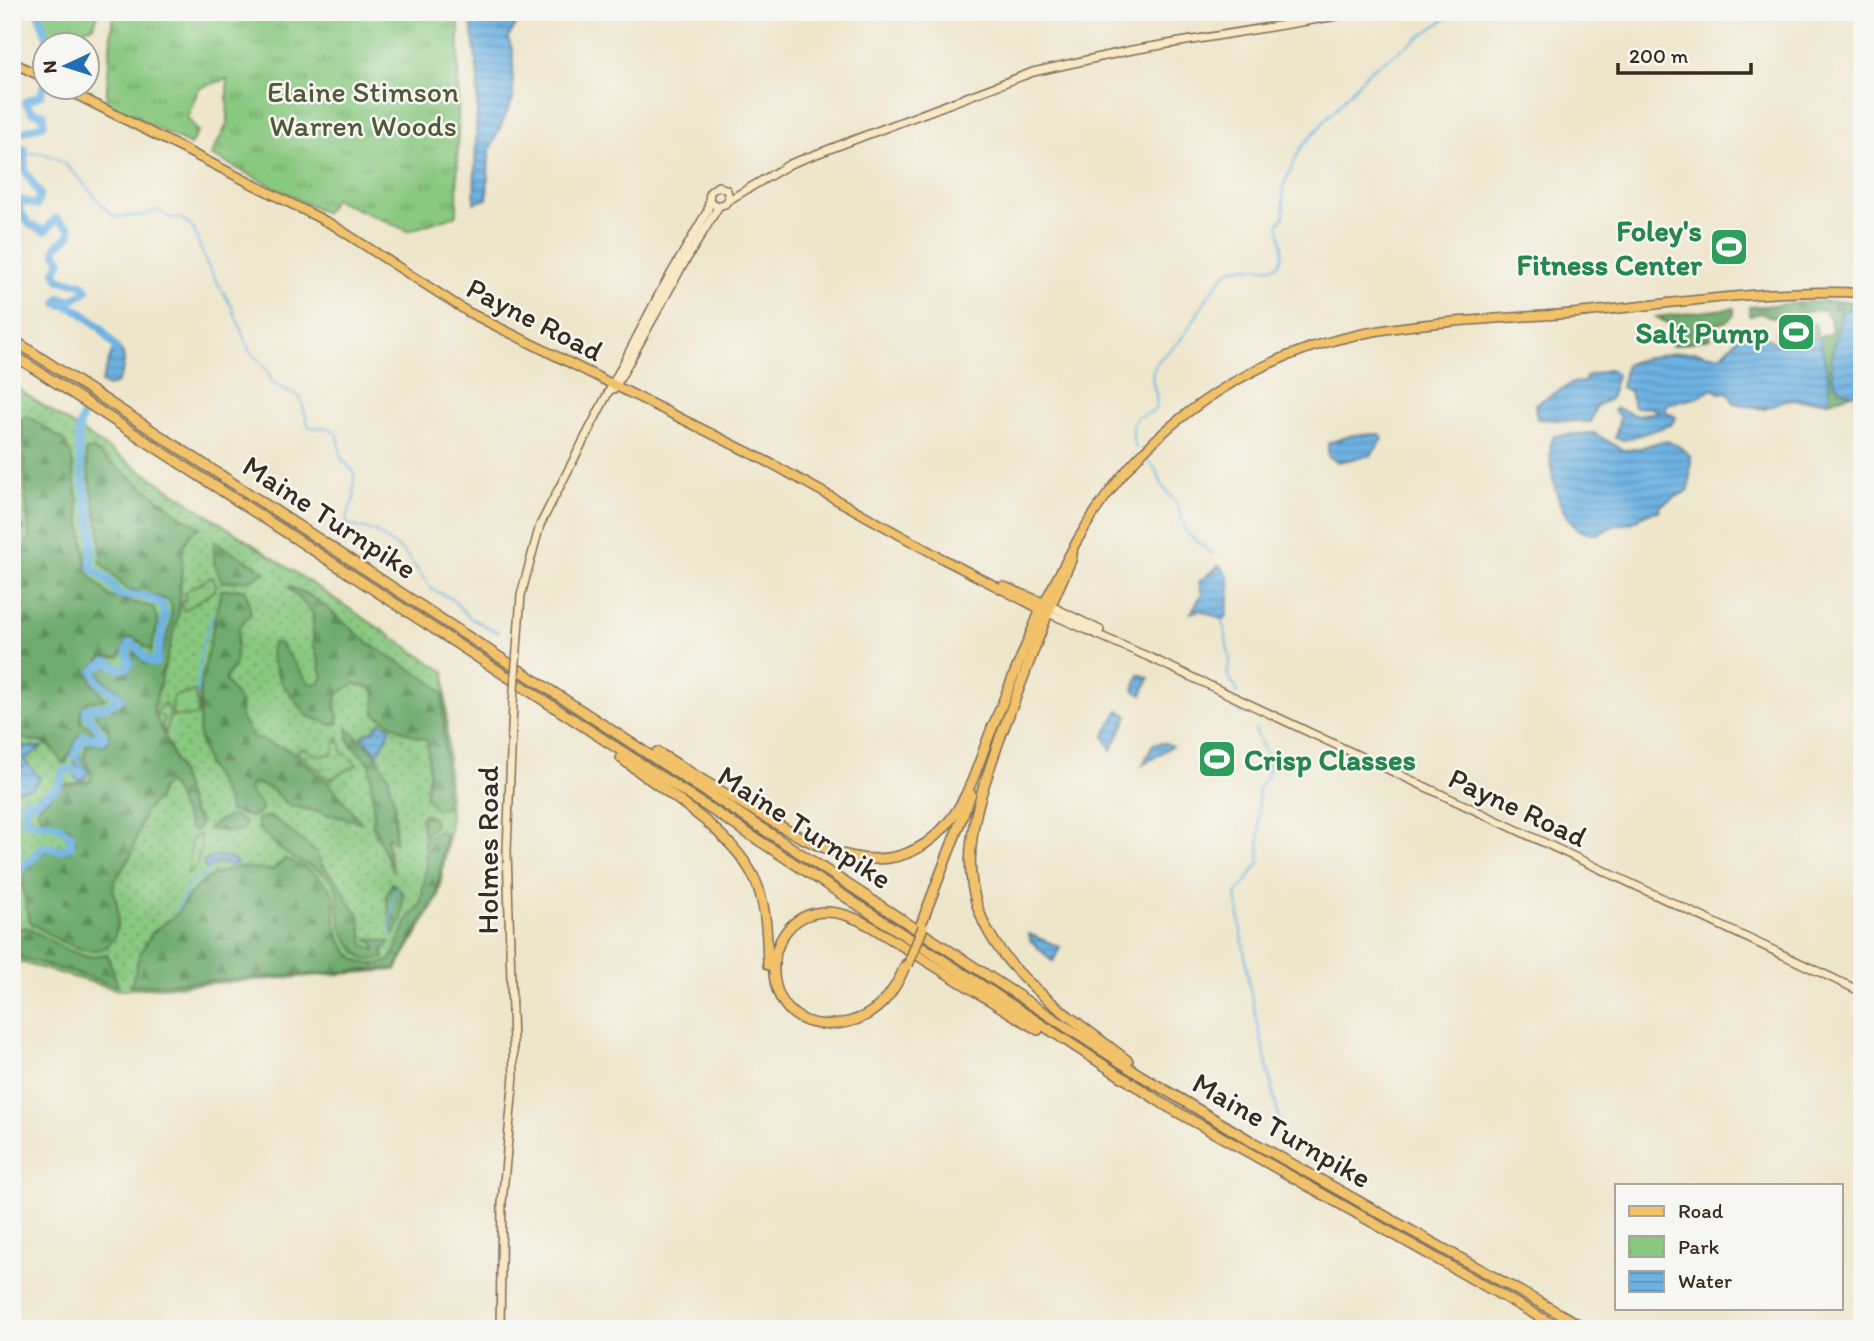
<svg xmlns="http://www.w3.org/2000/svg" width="1874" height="1341" font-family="Itim,sans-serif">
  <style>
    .grass { fill: url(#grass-dots); stroke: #62794e; stroke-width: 2 }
    .forest { fill: url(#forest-firs); stroke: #546b46; stroke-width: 2 }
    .wetland { fill: url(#wetland-marsh); stroke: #62794e; stroke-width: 2 }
    .park { fill: url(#park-tufts); stroke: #62794e; stroke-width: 2 }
    .pitch { fill: #88c87f; stroke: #62794e; stroke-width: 2 }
    .water { fill: url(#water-rules); stroke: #546e80; stroke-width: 2 }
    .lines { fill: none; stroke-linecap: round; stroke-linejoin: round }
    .stream { stroke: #6db2e3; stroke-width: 2 }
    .river { stroke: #6db2e3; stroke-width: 8 }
    .secondary-casing { stroke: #7a6c5b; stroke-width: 10 }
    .primary-casing { stroke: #7a6c5b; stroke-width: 11 }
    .highway-casing { stroke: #7a6c5b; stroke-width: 12 }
    .secondary { stroke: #fae7c3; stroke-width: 7 }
    .primary { stroke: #f2c26a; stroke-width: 8 }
    .highway { stroke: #f2c26a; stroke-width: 9 }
    .secondary-bridge-casing { stroke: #7a6c5b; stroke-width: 10; stroke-linecap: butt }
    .highway-bridge-casing { stroke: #7a6c5b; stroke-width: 12; stroke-linecap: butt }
    .secondary-bridge { stroke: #fae7c3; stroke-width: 7 }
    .highway-bridge { stroke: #f2c26a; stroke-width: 9 }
    .labels { text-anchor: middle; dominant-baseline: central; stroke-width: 5; stroke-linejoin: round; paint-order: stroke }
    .park-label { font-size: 30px; fill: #52593b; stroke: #f6f6f2 }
    .leisure-label { font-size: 30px; font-weight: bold; fill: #27864d; stroke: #f6f6f2; text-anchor: end }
    .street-label { font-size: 30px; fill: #3b2a1e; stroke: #f6f6f2 }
  </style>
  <defs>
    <pattern id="grass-dots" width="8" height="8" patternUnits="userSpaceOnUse" patternTransform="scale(1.75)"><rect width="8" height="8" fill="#88c87f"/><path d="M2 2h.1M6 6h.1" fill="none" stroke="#70a367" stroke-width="1.8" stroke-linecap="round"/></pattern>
    <pattern id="forest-firs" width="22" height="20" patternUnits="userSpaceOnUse" patternTransform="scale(1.75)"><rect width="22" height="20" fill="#6eac6e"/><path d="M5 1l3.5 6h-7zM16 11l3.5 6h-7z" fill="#5c8c5a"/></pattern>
    <pattern id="wetland-marsh" width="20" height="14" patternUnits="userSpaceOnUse" patternTransform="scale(1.75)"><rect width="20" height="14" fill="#88c87f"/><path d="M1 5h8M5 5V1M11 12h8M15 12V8" fill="none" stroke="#70a367"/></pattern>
    <pattern id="park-tufts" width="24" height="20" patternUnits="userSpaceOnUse" patternTransform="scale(1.75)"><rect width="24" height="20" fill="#88c87f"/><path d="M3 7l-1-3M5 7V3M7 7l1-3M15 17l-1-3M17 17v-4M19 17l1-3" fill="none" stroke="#70a367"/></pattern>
    <pattern id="water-rules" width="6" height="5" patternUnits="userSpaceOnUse" patternTransform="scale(1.75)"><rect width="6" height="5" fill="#6db2e3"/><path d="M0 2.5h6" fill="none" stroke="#5b91b7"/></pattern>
  </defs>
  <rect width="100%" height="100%" fill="#f6f6f2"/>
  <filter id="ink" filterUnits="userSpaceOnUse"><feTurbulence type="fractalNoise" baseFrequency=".0143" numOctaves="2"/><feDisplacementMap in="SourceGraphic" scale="14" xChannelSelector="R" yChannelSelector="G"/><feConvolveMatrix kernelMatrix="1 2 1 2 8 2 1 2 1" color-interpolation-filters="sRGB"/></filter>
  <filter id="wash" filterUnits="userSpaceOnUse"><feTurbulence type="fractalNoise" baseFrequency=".00686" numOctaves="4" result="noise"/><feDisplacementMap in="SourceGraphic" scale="28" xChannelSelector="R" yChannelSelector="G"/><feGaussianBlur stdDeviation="1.57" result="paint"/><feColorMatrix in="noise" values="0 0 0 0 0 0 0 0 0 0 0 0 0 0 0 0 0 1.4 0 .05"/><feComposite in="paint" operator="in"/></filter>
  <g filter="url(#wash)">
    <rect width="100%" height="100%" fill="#eee6cb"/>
    <polygon class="grass" points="12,385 445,672 450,827 438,898 396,970 119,990 12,960"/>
    <g class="forest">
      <path d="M1823,301L1862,302V308H1849L1842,316C1845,339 1812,383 1852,394L1829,401V380L1819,337L1832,333L1830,318L1823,309L1776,318L1760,313L1750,316L1749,307Z"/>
      <polygon points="1734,308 1734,315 1727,321 1710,326 1710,338 1672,346 1670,325 1656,317"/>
      <path d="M28,416L63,440L71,454L88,573L110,597L153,607L158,623L151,651L135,638H129L119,658L103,657L91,668V681L105,699L88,702L82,707L81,721L96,732L79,734L66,763H62C47,730 33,750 12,732V552L23,549L30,537C23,499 27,459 21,420Z"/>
      <path d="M93,449L184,518L201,527L192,532L183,546L179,612L153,710L179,769L192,812L201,822L196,831L190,829L172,786L167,784L161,788L158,798L145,811L131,855L113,884C113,895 119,906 118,917C116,978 56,940 30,922C24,900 14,863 43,853C52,850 61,854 71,851L76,842L70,828L41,818L37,808L64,785L90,781L92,774L84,757L86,745L90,742L104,746L110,739L107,728L92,711L120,707L125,699C121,686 101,685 99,670L104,666L128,673L132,668L134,652L145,664L158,666L171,623L172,605L168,600L125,588L101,562L100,532L86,461V450Z"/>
      <polygon points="214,541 266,572 250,580 222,582 214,562"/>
      <path d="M288,587C317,592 351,632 376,648C398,664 425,674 443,693L446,806L436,810L425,796L429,774L427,740L405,732L375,714V693L370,687L354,684L338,694L335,705L339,723L333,725L307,716L279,679L271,656L272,643L280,644L309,683L319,684L323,677L313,642V613Z"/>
      <polygon points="245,589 251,614 239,627 235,663 225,680 240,702 241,718 250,733 255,738 289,750 329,783 361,822 288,805 273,790 256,783 250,785 250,792 262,806 261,812 250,817 229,811 227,800 207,764 199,737 200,688 221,590"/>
      <polygon points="347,728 376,754 388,776 395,806 395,843 389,837 386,840 393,871 372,824 374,818 370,764 350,744"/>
      <polygon points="424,814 433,818 435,825 424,836 421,819"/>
      <polygon points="233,816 245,822 244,829 232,832 208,829 218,821"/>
      <path d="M264,817L275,819L316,852L322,865L342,887L348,902L359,913L364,945L375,950V945L368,938L390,942L383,950L384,958L367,960C354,952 343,935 340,920C337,907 342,895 333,883C321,866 297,864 283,851C274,844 269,836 259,830L257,819Z"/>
      <path d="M438,831L446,835L436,896L395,968L131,986L140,954L152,933L178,913L187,897L201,883L213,875L237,867L273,870L285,859C301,864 326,878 333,894C337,902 334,912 335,921C341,951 359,974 391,960L408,919L420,906L427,862L424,840Z"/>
      <polygon points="392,883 403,893 402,920 394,935 386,897"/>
      <polygon points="26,927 69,951 90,957 107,954 118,986 13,955 12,932"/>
    </g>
    <g class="wetland">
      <polygon points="211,577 216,583 215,590 184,611 181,602 185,601 184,593"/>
      <polygon points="195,691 198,710 196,716 172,716 173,696"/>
      <polygon points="164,703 170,710 166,734 162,727 164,718 156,712"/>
      <polygon points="338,737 343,752 357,765 330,779 295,751 305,748 318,756 332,754"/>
      <path d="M199,834C204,845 198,868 188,874L191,841Z"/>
    </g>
    <g class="park">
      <polygon points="40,12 99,12 93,26 52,41"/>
      <polygon points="113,12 459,12 457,215 408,231 334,199 325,213 211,155 228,123 227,79 199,88 187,118 198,131 190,145 106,102"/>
    </g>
    <polygon class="pitch" points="1815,324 1817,334 1777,341 1775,331"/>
    <g class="water">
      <polygon points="470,12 514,12 518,21 508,38 513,52 513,99 489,152 487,199 474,203 478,78"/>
      <path d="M1855,309L1862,319V394C1811,396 1839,336 1842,311Z"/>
      <path d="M1755,330L1777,344L1819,337L1829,380V401L1785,400L1765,409L1734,403L1728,392L1720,393L1713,389L1696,398L1667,404L1665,411L1676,417L1671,425L1624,440L1615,438L1620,417L1614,411L1617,408L1634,415L1660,412L1652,408L1634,407L1630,391L1621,387L1626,365C1638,358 1680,351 1694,352C1704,353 1712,357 1722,355L1743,333Z"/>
      <path d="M118,347C129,357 123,372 117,383L108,387L101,383L113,349Z"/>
      <polygon points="1610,369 1617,375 1610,399 1596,406 1591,422 1537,419 1535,404 1573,383 1584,382 1587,376"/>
      <path d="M1594,433L1623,450C1654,451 1663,426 1691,457L1689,490L1661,505L1659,511C1647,512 1644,515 1635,521C1629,525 1620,524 1614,526C1607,528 1602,534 1595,534C1570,535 1558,502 1554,483C1551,471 1548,445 1554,436Z"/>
      <polygon points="1380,434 1383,439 1371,455 1338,462 1328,456 1328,443 1353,435"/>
      <polygon points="12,516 24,529 18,538 12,537"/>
      <path d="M1219,566C1236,576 1228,601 1226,618L1221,619L1200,610L1191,613L1202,594L1199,582Z"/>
      <polygon points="1139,674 1149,678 1142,695 1134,690"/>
      <polygon points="1119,710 1128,716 1111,750 1104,736"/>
      <polygon points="381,722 391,728 378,754 362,736 373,731"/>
      <polygon points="12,737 26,747 42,747 24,760 40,778 32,788 12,790 13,771 23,767 12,757"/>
      <polygon points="1165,743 1172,746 1143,765 1153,744"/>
      <polygon points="75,748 89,773 83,780 78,780 71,770 78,768 72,757"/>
      <polygon points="215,856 233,859 237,863 229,866 221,862 206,869 203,862"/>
      <polygon points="1029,934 1060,947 1053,962 1030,940"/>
    </g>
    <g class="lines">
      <g class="stream">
        <path d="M25,154C69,146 86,195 115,217L145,215L157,210L170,218H181L193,228L206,263L232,307L249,350L266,369L272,382L300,397L309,427L330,428L338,435L341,458L354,472V498L346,520L349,525L374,531L404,552L432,589L452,599L470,618L498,632"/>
        <path d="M1136,448C1132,441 1131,424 1137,418C1140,415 1149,413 1154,411C1163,395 1146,382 1155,366C1160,355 1174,349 1181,339C1197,319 1207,292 1226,273C1246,253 1298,295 1278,225L1284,216L1283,187L1300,149L1368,72L1456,12"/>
        <polyline points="1146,459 1155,468 1163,487 1177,504 1186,532 1212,554"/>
        <polyline points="1223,620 1230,662 1227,673 1238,692"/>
        <polyline points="197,695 202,645 213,615"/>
        <polyline points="1233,707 1244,715"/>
        <polyline points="1255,729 1269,762 1267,777 1258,789 1260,862 1236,895 1250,990 1284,1140 1293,1149"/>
        <polyline points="176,911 190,882 204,876 209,869"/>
        <polyline points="390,933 393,897 399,886"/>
      </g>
      <g class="river">
        <polyline points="38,12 50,46"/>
        <polyline points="12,136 44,124 43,114 32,112 25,102 41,95 45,80"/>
        <polyline points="12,146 24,149 25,171 40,194 37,205 21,200 19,210 30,225 45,231 56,219 70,228 69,236 56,247 56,254 61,260 55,272 60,280 82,284 87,290 73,300 60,298 57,303 78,310 100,327 116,348 117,357"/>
        <path d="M74,756L84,736L102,740L105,737L86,714V709L106,707L121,698C112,691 95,685 94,670L106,662L119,668H127L130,663L127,650L130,643C142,646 141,662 156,663L165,615L162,604L143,596L119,595L109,581L92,568C89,556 94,546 93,535C90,507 69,435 84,414"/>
        <polyline points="12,870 22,868 44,847 61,850 71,846 71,835 57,825 26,821 25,801 35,802 58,787 63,772 69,769 79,772"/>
        <polyline points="12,995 12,1003"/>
      </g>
    </g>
  </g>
  <g filter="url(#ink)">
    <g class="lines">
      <defs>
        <g id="secondary">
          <polyline points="729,200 790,164 1033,72 1132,50 1361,12"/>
          <polyline points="614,389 680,270 719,206"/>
          <polyline points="1051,606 1100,630"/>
          <polyline points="1048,613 1151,658 1862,992"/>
          <polyline points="517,649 521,595 540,525 658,296 708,210 710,192 718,186 727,190 729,199 725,204 716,206 711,202"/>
          <polyline points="500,1329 502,1203 514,1076 507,850 513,704"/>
        </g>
        <g id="primary">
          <polyline points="12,62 46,79"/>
          <polyline points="63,88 333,225 468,312 774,465 943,559 1048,613 1072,559 1073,550"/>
          <polyline points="1003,586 1049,605"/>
          <path d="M1041,609C1061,570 1080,531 1107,495C1167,412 1261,354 1361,334C1431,320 1505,319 1577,313C1671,304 1767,288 1862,293"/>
        </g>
        <g id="highway">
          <polyline points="12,339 1140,1075 1251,1141 1587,1329"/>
          <polyline points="12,354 1165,1105 1561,1329"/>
          <polyline points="991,731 1041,609"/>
          <path d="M1001,735C990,768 976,803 972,838C956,950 1053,1002 1128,1061"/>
          <polyline points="1000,738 1048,613"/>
          <path d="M657,752C687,770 717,789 748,807C811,845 891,896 951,819C971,793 980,758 992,728"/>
          <path d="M621,758C665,793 742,835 759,890C767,914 767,941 768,965"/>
          <polyline points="920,927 971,794"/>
          <path d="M906,964C895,991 879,1015 848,1022C736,1048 757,861 870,926L1038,1030"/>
        </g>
      </defs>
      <use href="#secondary" class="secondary-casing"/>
      <use href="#primary" class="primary-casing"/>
      <use href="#highway" class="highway-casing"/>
      <use href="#secondary" class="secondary"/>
      <use href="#primary" class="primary"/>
      <use href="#highway" class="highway"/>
      <defs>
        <polyline id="secondary-bridge" points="513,704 517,649"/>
        <polyline id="highway-bridge" points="908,965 923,927"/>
      </defs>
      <use href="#secondary-bridge" class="secondary-bridge-casing"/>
      <use href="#highway-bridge" class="highway-bridge-casing"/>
      <use href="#secondary-bridge" class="secondary-bridge"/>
      <use href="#highway-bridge" class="highway-bridge"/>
    </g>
  </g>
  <defs>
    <symbol id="stadium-square" viewBox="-11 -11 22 22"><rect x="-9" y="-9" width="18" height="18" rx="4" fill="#2e9e5b" stroke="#f6f6f2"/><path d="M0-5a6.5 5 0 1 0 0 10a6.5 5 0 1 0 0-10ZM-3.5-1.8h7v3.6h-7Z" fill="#fff"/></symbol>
  </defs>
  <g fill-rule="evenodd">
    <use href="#stadium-square" x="1707" y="225" width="44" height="44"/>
    <use href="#stadium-square" x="1774" y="310" width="44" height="44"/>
    <use href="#stadium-square" x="1195" y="737" width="44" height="44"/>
  </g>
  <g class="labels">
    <g class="park-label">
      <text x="363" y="91">Elaine Stimson<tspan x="363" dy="34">Warren Woods</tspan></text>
    </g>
    <g class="leisure-label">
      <text x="1702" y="230">Foley's<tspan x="1702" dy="34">Fitness Center</tspan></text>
      <text x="1769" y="332">Salt Pump</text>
      <text x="1244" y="759" text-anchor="start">Crisp Classes</text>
    </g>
    <g class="street-label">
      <text transform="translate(535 319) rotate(27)">Payne Road</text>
      <text transform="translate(330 517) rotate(33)">Maine Turnpike</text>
      <text transform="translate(1518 807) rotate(25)">Payne Road</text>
      <text transform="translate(805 827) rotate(33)">Maine Turnpike</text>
      <text transform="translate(487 850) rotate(-90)">Holmes Road</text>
      <text transform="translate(1282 1130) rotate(30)">Maine Turnpike</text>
    </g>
  </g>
  <rect width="1874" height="1341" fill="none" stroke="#f6f6f2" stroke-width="42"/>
  <rect x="1615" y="1184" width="228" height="126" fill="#f6f6f2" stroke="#aba49d" stroke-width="2"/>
  <rect x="1629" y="1206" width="35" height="10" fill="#f2c26a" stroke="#aba49d" stroke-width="2"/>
  <text x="1678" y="1218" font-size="21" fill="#3b2a1e">Road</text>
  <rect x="1629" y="1236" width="35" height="21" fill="url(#park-tufts)" stroke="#aba49d" stroke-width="2"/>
  <text x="1678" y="1254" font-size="21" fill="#3b2a1e">Park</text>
  <rect x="1629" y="1271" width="35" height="21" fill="url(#water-rules)" stroke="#aba49d" stroke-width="2"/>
  <text x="1678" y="1288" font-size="21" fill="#3b2a1e">Water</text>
  <g transform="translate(66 66) rotate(266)"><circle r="33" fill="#f6f6f2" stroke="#aba49d" stroke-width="2"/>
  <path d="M0-5L12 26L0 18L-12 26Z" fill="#1f6fb2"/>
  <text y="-10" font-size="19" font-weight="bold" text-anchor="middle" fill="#3b2a1e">N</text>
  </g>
  <path d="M1618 63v10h133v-10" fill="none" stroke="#3b2a1e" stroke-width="3.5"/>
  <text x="1629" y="63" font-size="21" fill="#3b2a1e" stroke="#f6f6f2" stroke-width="5" paint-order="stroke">200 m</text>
</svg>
